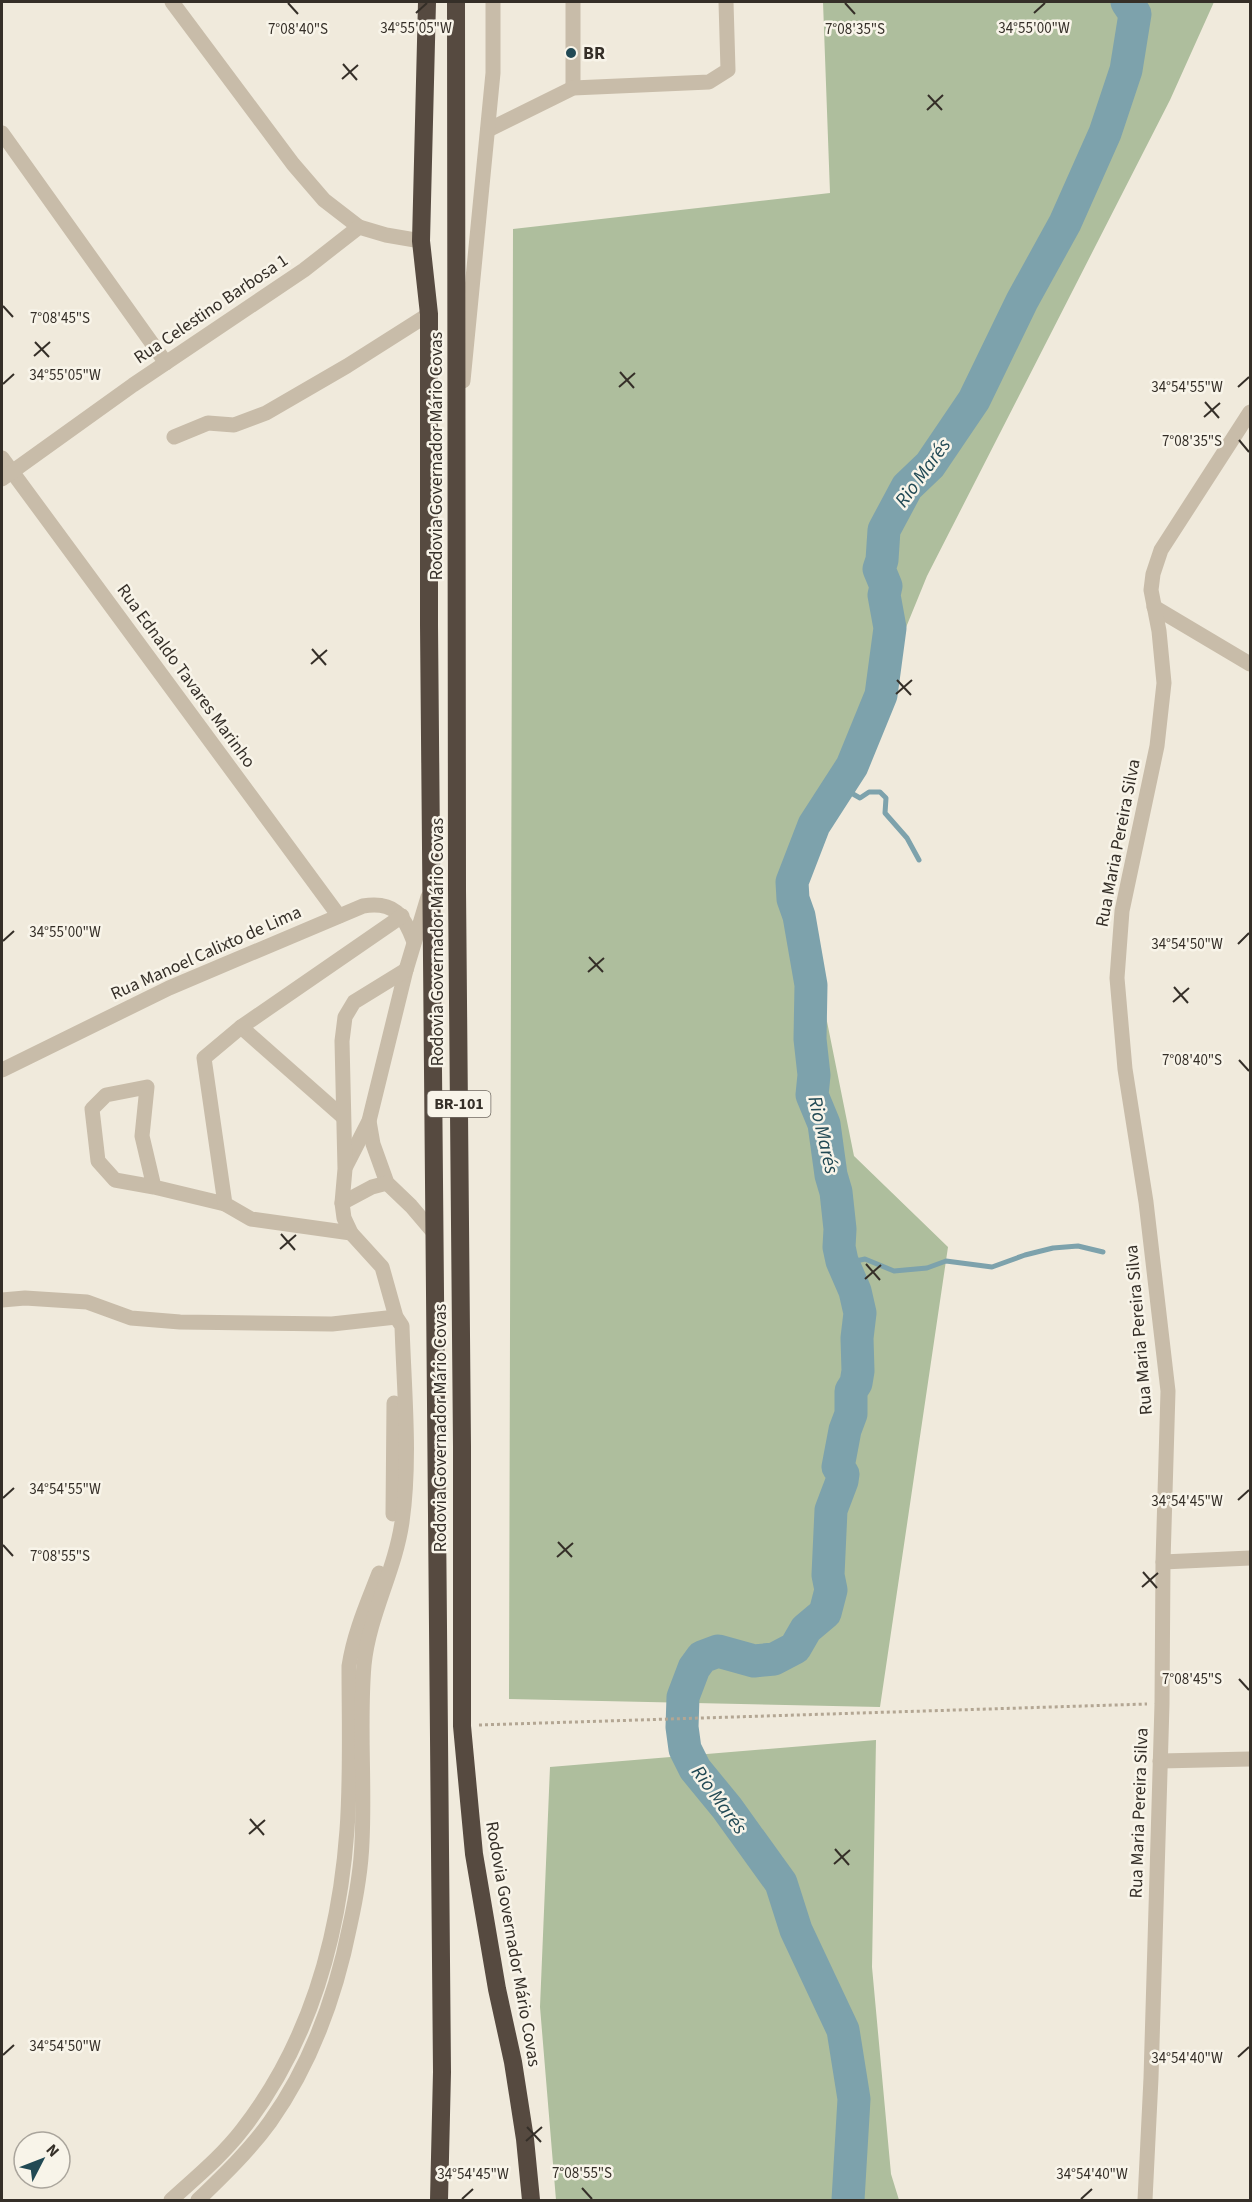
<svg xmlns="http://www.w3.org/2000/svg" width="1252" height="2202" font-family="'Source Sans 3',sans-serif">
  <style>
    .green { fill: #aebe9d }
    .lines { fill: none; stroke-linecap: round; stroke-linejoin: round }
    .stream { stroke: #7da2ac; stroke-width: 5 }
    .river { stroke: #7da2ac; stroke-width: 33 }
    .path { stroke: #b3a693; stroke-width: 3; stroke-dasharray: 3 3; stroke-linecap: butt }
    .minor { stroke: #c8bca9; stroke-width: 15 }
    .highway { stroke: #564a40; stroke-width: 18 }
    .ticks { fill: none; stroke: #352f28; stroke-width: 2 }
    .poi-dot { fill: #214954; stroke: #f8f4e9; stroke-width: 2 }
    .labels { text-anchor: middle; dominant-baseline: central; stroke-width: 5; stroke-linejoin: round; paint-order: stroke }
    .shield { fill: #f8f4e9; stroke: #706a62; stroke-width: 1.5 }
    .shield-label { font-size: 16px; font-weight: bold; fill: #352f28 }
    .poi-label { font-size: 18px; font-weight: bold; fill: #352f28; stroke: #f8f4e9; text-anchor: start }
    .street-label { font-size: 18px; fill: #352f28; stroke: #f8f4e9 }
    .water-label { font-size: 20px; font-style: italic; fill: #214954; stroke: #f8f4e9 }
    .ticks-label { font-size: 15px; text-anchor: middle; fill: #352f28; stroke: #f8f4e9; stroke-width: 5; stroke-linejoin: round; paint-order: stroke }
  </style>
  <rect width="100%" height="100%" fill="#f0eadc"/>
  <g class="green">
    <polygon points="823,2 1214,2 1170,100 927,576 800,887 854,1156 948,1247 880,1707 509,1699 513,229 830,193"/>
    <polygon points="876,1740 872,1967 891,2174 899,2200 556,2200 540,2007 550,1767"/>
  </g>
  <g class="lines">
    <g class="stream">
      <polyline points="1135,14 1136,2"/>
      <polyline points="839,786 860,798 869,792 880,792 886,798 885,813 907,838 919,860"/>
      <polyline points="846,1269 856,1261 865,1259 894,1271 927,1268 946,1261 992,1267 1025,1255 1053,1248 1078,1246 1103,1252"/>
    </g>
    <polyline class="river" points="848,2200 854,2099 843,2030 796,1930 781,1883 727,1808 695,1769 685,1749 682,1727 683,1697 694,1668 702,1657 718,1651 754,1661 774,1659 795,1648 806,1629 825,1613 831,1590 828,1575 831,1510 842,1481 843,1474 838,1467 845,1430 851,1414 851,1391 856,1383 858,1371 857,1338 860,1313 855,1291 842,1261 839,1247 840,1229 836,1192 831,1175 824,1124 812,1095 814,1075 810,1039 811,985 799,916 793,899 792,882 814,825 852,766 881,695 890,628 884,595 886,586 879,569 882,560 884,530 907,487 930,465 974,400 1022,301 1065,223 1105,133 1126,70 1135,14 1127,2"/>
    <polyline class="path" points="479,1725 1147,1704"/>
    <g class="minor">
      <polyline points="172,2 293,164 324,200 359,227"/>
      <polyline points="573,2 573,88"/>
      <polyline points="488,130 573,88 709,82 728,70 726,2"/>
      <polyline points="2,133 166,363"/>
      <polyline points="463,381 493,73 493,2"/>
      <polyline points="174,437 208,423 234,425 266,413 347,366 429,314"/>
      <polyline points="2,458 339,916"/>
      <polyline points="2,479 133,385 304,270 359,227 386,235 421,241"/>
      <polyline points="1154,607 1250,664"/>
      <polyline points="241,1027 343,1117"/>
      <path d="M2,1070L169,988L363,906C394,901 404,915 414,942"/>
      <polyline points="369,1121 373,1144 387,1183 411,1206 434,1233"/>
      <polyline points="346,1166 369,1121 406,970 428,897"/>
      <polyline points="154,1187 115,1180 98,1161 92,1109 106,1095 147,1087 142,1136 154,1187 225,1204"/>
      <polyline points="342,1203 372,1187 387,1183"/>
      <polyline points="351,1233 251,1219 225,1204 204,1058 241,1027 402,916"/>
      <polyline points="2,1300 25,1298 87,1302 131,1318 180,1322 332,1324 396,1317"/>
      <polyline points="393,1514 394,1403"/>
      <polyline points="1163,1562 1250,1558"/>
      <polyline points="1160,1761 1250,1759"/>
      <path d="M171,2200C195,2178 222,2156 242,2130C310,2043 339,1939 347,1830C351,1776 349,1721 349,1666C354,1633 367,1604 379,1573"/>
      <path d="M198,2200C223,2176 249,2151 270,2122C312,2063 336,1995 350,1925C356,1898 361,1870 362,1842C365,1783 359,1724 364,1665C369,1615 395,1571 402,1522C411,1459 404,1390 402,1326L396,1317L382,1267L351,1233L344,1218L342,1203L345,1169L342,1041L345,1017L354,1002L406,970"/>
      <polyline points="1145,2200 1151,2078 1162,1704 1163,1562 1168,1391 1146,1202 1125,1069 1117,978 1122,911 1157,746 1164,683 1159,631 1151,590 1153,574 1161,550 1250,412"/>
    </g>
    <g class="highway">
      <polyline points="427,2 421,241 429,314 429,625 442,2072 439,2200"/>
      <polyline points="456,2 457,890 462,1446 462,1726 474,1854 497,1989 513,2062 525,2139 531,2200"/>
    </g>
  </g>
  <path class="ticks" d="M288,3L298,14M845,3L855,14M416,13L427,3M1034,13L1045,3M343,64L357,80M342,79L358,65M928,95L942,110M927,110L943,95M3,306L13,317M35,342L49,357M34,356L50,342M620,372L634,388M3,384L14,374M619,387L635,373M1238,387L1249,377M1205,402L1219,418M1204,417L1220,403M1239,440L1249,452M312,649L326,665M311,664L327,650M897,680L911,695M896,694L912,680M3,941L14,931M1238,944L1249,933M589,957L603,972M588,972L604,958M1174,987L1188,1003M1173,1002L1189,988M1239,1060L1249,1071M281,1234L295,1250M280,1249L296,1235M866,1264L880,1280M865,1279L881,1265M3,1498L14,1488M1238,1500L1249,1490M558,1542L572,1557M3,1545L13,1556M557,1557L573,1543M1143,1572L1157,1588M1142,1587L1158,1573M1239,1679L1249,1690M250,1819L264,1835M249,1834L265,1820M835,1849L849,1865M834,1864L850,1850M3,2055L14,2045M1238,2057L1249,2047M527,2127L541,2142M526,2141L542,2127M582,2188L592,2199M462,2199L473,2189M1081,2199L1092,2189"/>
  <circle class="poi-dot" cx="571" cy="53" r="6"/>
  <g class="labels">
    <rect class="shield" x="427.5" y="1091" width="63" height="26" rx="4.5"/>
    <g class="shield-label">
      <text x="459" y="1104">BR-101</text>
    </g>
    <g class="poi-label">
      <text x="583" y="53">BR</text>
    </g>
    <g class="street-label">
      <text transform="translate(211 309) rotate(-34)">Rua Celestino Barbosa 1</text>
      <text transform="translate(436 456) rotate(-90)">Rodovia Governador Mário Covas</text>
      <text transform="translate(186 676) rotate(54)">Rua Ednaldo Tavares Marinho</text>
      <text transform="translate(1118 843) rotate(-79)">Rua Maria Pereira Silva</text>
      <text transform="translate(437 942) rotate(-90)">Rodovia Governador Mário Covas</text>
      <text transform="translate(206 953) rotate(-24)">Rua Manoel Calixto de Lima</text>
      <text transform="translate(1139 1330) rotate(-95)">Rua Maria Pereira Silva</text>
      <text transform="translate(440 1428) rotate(-90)">Rodovia Governador Mário Covas</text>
      <text transform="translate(1139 1813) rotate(-88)">Rua Maria Pereira Silva</text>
      <text transform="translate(513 1944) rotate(80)">Rodovia Governador Mário Covas</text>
    </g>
    <g class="water-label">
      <text transform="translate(923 473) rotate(-54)">Rio Marés</text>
      <text transform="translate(823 1135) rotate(77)">Rio Marés</text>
      <text transform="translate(719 1800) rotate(54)">Rio Marés</text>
    </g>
  </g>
  <g class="ticks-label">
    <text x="416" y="33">34°55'05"W</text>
    <text x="1034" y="33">34°55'00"W</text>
    <text x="298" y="34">7°08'40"S</text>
    <text x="855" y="34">7°08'35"S</text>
    <text x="60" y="323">7°08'45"S</text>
    <text x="65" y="380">34°55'05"W</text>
    <text x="1187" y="392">34°54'55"W</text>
    <text x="1192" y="446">7°08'35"S</text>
    <text x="65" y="937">34°55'00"W</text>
    <text x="1187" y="949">34°54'50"W</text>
    <text x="1192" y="1065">7°08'40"S</text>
    <text x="65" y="1494">34°54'55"W</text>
    <text x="1187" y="1506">34°54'45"W</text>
    <text x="60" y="1561">7°08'55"S</text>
    <text x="1192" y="1684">7°08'45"S</text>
    <text x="65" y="2051">34°54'50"W</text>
    <text x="1187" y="2063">34°54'40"W</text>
    <text x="582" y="2178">7°08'55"S</text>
    <text x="473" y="2179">34°54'45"W</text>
    <text x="1092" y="2179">34°54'40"W</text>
  </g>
  <rect width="1252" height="2202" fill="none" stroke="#352f28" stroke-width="6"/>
  <g transform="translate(42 2160) rotate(48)"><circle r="28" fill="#f8f4e9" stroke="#aaa59c" stroke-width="1.5"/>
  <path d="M0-4.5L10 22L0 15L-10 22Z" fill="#214954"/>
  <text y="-9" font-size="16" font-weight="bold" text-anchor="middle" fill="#352f28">N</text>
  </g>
</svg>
